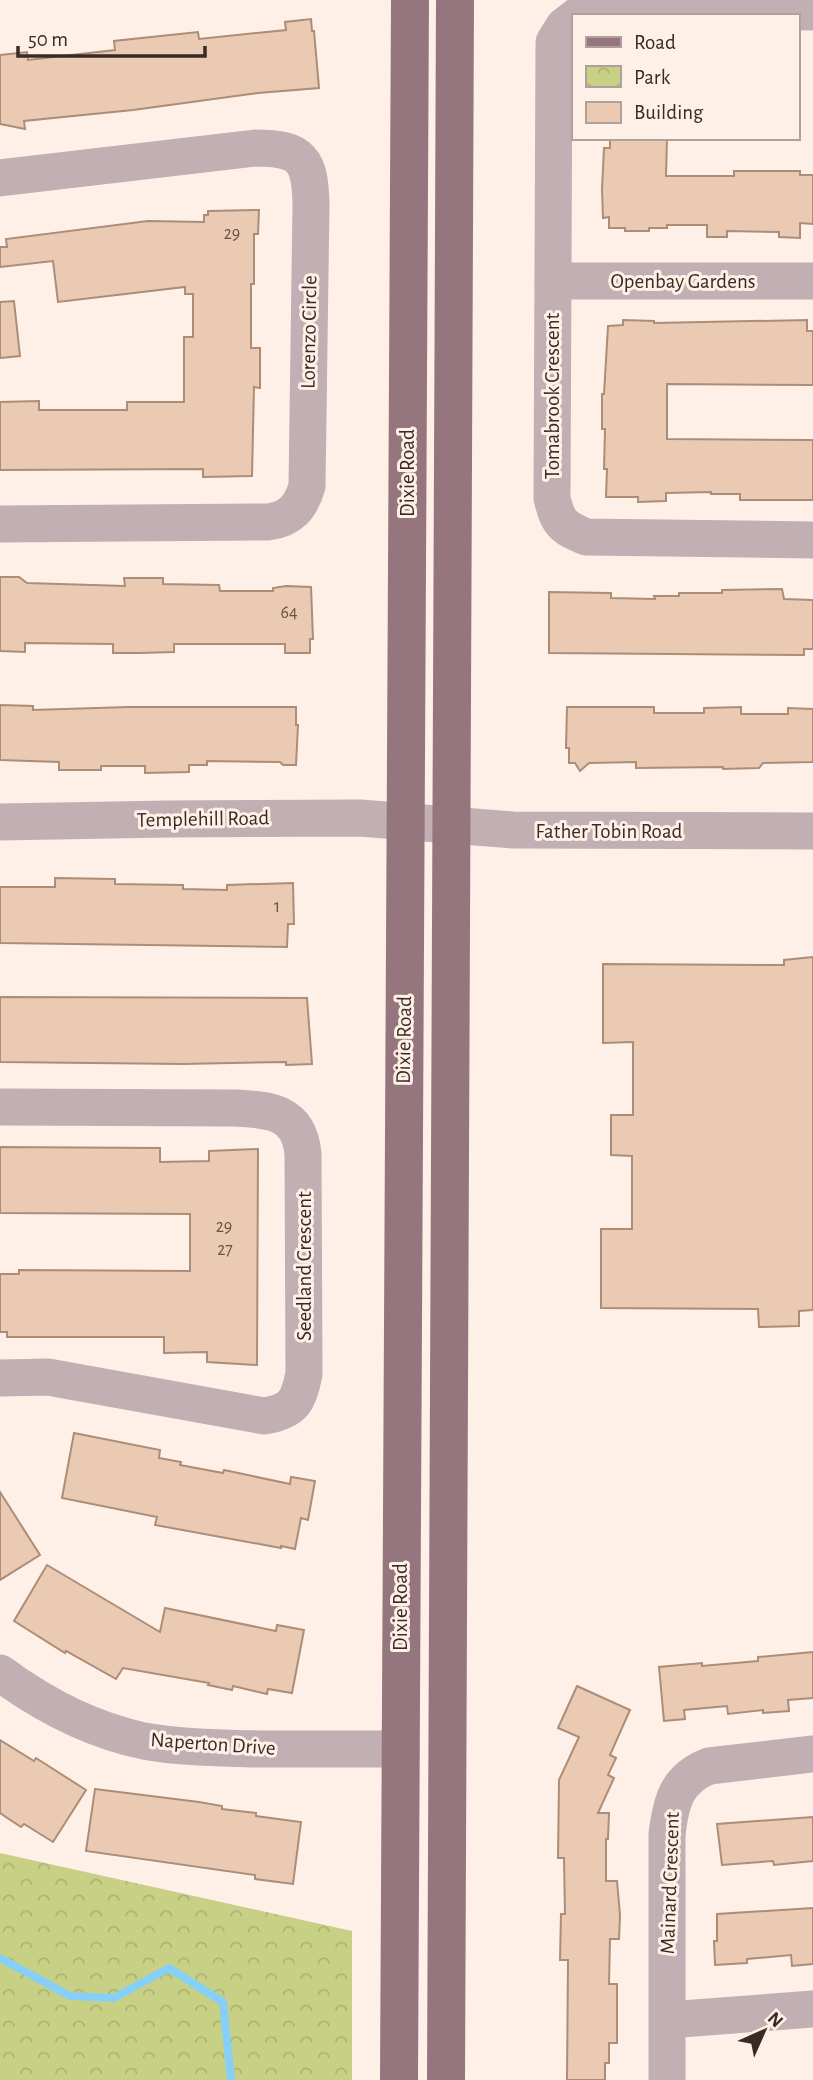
<svg xmlns="http://www.w3.org/2000/svg" width="813" height="2080" font-family="'Alegreya Sans',sans-serif">
  <style>
    .park { fill: url(#park-crowns) }
    .lines { fill: none; stroke-linecap: round; stroke-linejoin: round }
    .stream { stroke: #86d0f7; stroke-width: 8 }
    .building { fill: #eacab3; stroke: #ab8d78; stroke-width: 2 }
    .minor { stroke: #c1afb3; stroke-width: 37 }
    .major { stroke: #95767e; stroke-width: 38 }
    .labels { text-anchor: middle; dominant-baseline: central; stroke-width: 6; stroke-linejoin: round; paint-order: stroke }
    .number-label { font-size: 18px; fill: #645347 }
    .street-label { font-size: 21px; fill: #382b23; stroke: #fef0e7 }
  </style>
  <defs>
    <pattern id="park-crowns" width="20" height="18" patternUnits="userSpaceOnUse" patternTransform="scale(1.75)"><rect width="20" height="18" fill="#c8d085"/><path d="M2 6a3 3 0 1 1 6 0M12 15a3 3 0 1 1 6 0" fill="none" stroke="#adb373"/></pattern>
  </defs>
  <rect width="100%" height="100%" fill="#fef0e7"/>
  <polygon class="park" points="0,1853 352,1931 352,2080 0,2080"/>
  <g class="lines">
    <polyline class="stream" points="0,1958 70,1996 114,1998 169,1968 223,2002 231,2080"/>
  </g>
  <g class="building">
    <polygon points="311,19 312,31 314,31 319,88 258,93 133,110 24,121 25,129 0,124 0,55 27,52 28,60 115,50 114,41 198,32 199,39 286,30 285,22"/>
    <polygon points="610,138 667,138 666,176 734,176 734,171 800,171 800,175 813,175 813,224 800,223 800,238 779,237 779,232 727,231 727,237 707,237 707,225 667,225 667,228 649,228 649,231 625,231 625,228 609,228 609,217 603,218 602,189 604,148 610,148"/>
    <polygon points="259,210 258,234 254,234 254,284 251,284 251,348 260,348 260,388 254,387 252,476 203,477 203,469 0,470 0,402 39,401 39,410 127,410 127,402 184,402 184,337 193,337 193,294 185,294 185,287 58,302 53,261 0,267 0,247 7,247 6,239 148,221 204,222 204,215 208,215 208,211"/>
    <polygon points="14,301 20,356 0,358 0,302"/>
    <polygon points="623,320 654,321 654,323 807,320 807,331 813,331 813,385 667,384 667,439 813,440 813,500 740,500 740,494 711,494 711,492 666,493 666,501 638,502 638,497 606,497 607,469 604,469 605,429 602,429 602,394 604,394 608,326 623,325"/>
    <polygon points="0,577 19,577 27,583 125,586 124,578 163,578 163,584 219,585 220,591 273,591 273,588 286,586 311,587 313,639 310,639 310,653 285,653 285,644 174,644 174,652 139,653 113,653 113,644 25,643 25,652 0,651"/>
    <polygon points="782,589 784,599 813,600 813,649 804,649 804,655 549,653 549,592 611,593 611,598 655,599 654,596 679,596 679,593 722,593 722,590"/>
    <polygon points="0,705 33,706 33,710 128,707 296,707 296,725 298,725 296,765 283,765 280,762 207,761 207,765 189,765 189,772 145,773 145,766 101,766 101,770 59,770 59,762 0,760"/>
    <polygon points="567,707 654,707 654,713 704,713 704,708 741,707 741,714 788,714 788,708 813,709 813,762 763,763 759,768 723,769 723,767 636,768 636,762 589,763 580,771 575,763 569,763 569,748 566,748"/>
    <polygon points="55,878 115,879 115,884 183,885 183,889 227,890 227,885 293,883 294,924 288,924 287,947 0,943 0,887 55,887"/>
    <polygon points="813,957 813,1310 799,1311 799,1326 759,1327 758,1309 601,1308 601,1229 632,1229 632,1156 611,1155 611,1115 633,1115 633,1042 603,1043 603,964 784,965 784,960"/>
    <polygon points="0,997 307,998 312,1064 286,1065 286,1062 183,1064 0,1062"/>
    <polygon points="0,1147 160,1148 160,1162 209,1161 209,1151 258,1149 257,1365 207,1362 207,1352 164,1353 164,1337 7,1337 7,1332 0,1332 0,1274 19,1274 19,1270 190,1271 190,1214 0,1213"/>
    <polygon points="74,1433 160,1450 159,1458 181,1462 180,1465 223,1473 224,1470 290,1484 291,1477 315,1481 308,1520 301,1518 295,1549 281,1546 281,1548 155,1525 157,1517 62,1498"/>
    <polygon points="0,1492 40,1555 0,1580"/>
    <polygon points="47,1565 160,1632 165,1608 276,1631 277,1625 304,1630 292,1693 268,1689 267,1694 233,1686 232,1690 208,1685 209,1683 123,1668 116,1679 66,1651 65,1653 14,1621"/>
    <polygon points="813,1652 813,1698 788,1700 789,1711 763,1713 763,1710 728,1714 727,1706 684,1710 685,1719 664,1721 659,1667 702,1663 702,1666 758,1661 758,1657"/>
    <polygon points="577,1686 630,1710 610,1755 616,1758 608,1775 614,1778 598,1813 609,1813 608,1839 606,1839 606,1881 617,1881 620,1915 619,1939 610,1939 609,1984 617,1984 617,2043 609,2043 609,2063 605,2063 605,2080 567,2080 568,1960 560,1960 561,1914 565,1914 564,1858 558,1858 559,1780 579,1737 558,1728"/>
    <polygon points="0,1740 34,1761 36,1758 86,1790 53,1842 24,1824 21,1827 0,1813"/>
    <polygon points="95,1789 199,1802 222,1806 222,1809 256,1813 256,1816 301,1822 293,1884 255,1879 255,1875 86,1851"/>
    <polygon points="813,1817 813,1861 774,1865 773,1861 722,1865 717,1824"/>
    <polygon points="813,1908 813,1964 792,1966 791,1955 747,1959 747,1963 715,1965 714,1941 717,1941 717,1914"/>
  </g>
  <g class="lines">
    <g class="minor">
      <polyline points="577,16 597,10 813,12"/>
      <path d="M573,19L564,26L554,42L552,498C558,523 562,527 586,537L813,540"/>
      <path d="M0,178L255,148C303,148 310,160 311,205L307,486C301,507 291,519 268,522L0,524"/>
      <polyline points="553,281 813,281"/>
      <polyline points="0,822 168,819 360,818 513,830 813,831"/>
      <path d="M0,1107L236,1108C271,1110 299,1112 303,1154L304,1374C298,1402 294,1411 264,1416L48,1377L0,1378"/>
      <path d="M0,1673C42,1704 91,1730 144,1741C182,1748 222,1748 261,1749C307,1749 353,1749 400,1749"/>
      <polyline points="668,2020 813,2009"/>
      <path d="M667,2080V1834C671,1802 676,1779 709,1766L813,1754"/>
    </g>
    <g class="major">
      <polyline points="399,2080 410,0"/>
      <polyline points="446,2080 455,0"/>
    </g>
  </g>
  <g class="labels">
    <g class="number-label">
      <text x="232" y="234">29</text>
      <text x="289" y="613">64</text>
      <text x="277" y="907">1</text>
      <text x="224" y="1227">29</text>
      <text x="225" y="1250">27</text>
    </g>
    <g class="street-label">
      <text x="683" y="281">Openbay Gardens</text>
      <text transform="translate(309 332) rotate(-89)">Lorenzo Circle</text>
      <text transform="translate(552 396) rotate(-90)">Tomabrook Crescent</text>
      <text transform="translate(407 473) rotate(-90)">Dixie Road</text>
      <text transform="translate(203 819) rotate(-1)">Templehill Road</text>
      <text x="609" y="831">Father Tobin Road</text>
      <text transform="translate(404 1040) rotate(-89)">Dixie Road</text>
      <text transform="translate(304 1266) rotate(-90)">Seedland Crescent</text>
      <text transform="translate(400 1607) rotate(-90)">Dixie Road</text>
      <text transform="translate(213 1744) rotate(4)">Naperton Drive</text>
      <text transform="translate(670 1883) rotate(-88)">Mainard Crescent</text>
    </g>
  </g>
  <rect x="572" y="14" width="228" height="126" fill="#fef0e7" stroke="#afa199" stroke-width="2"/>
  <rect x="586" y="37" width="35" height="10" fill="#95767e" stroke="#afa199" stroke-width="2"/>
  <text x="634" y="49" font-size="21" fill="#382b23">Road</text>
  <rect x="586" y="66" width="35" height="21" fill="url(#park-crowns)" stroke="#afa199" stroke-width="2"/>
  <text x="634" y="84" font-size="21" fill="#382b23">Park</text>
  <rect x="586" y="102" width="35" height="21" fill="#eacab3" stroke="#afa199" stroke-width="2"/>
  <text x="634" y="119" font-size="21" fill="#382b23">Building</text>
  <g transform="translate(764 2031) rotate(45)" stroke="#fef0e7" stroke-width="5" paint-order="stroke">
  <path d="M0-5L12 26L0 18L-12 26Z" fill="#382b23"/>
  <text y="-10" font-size="19" font-weight="bold" text-anchor="middle" fill="#382b23">N</text>
  </g>
  <path d="M18 46v10h187v-10" fill="none" stroke="#382b23" stroke-width="3.5"/>
  <text x="28" y="46" font-size="21" fill="#382b23" stroke="#fef0e7" stroke-width="5" paint-order="stroke">50 m</text>
</svg>
